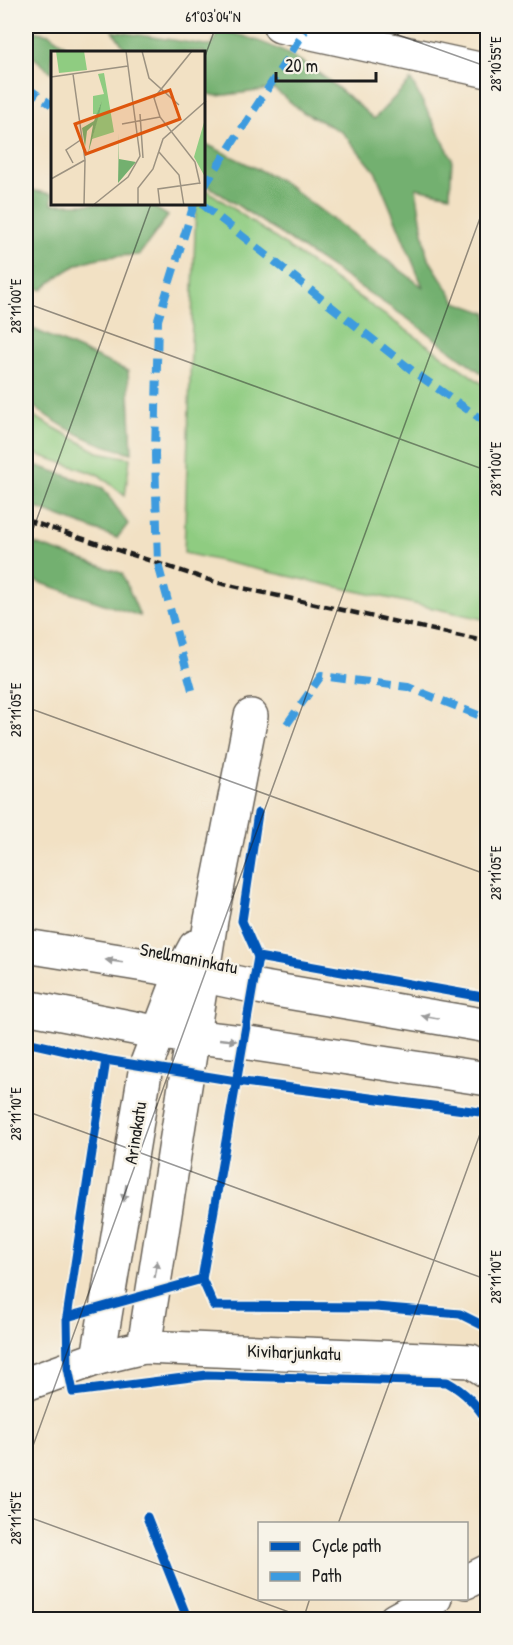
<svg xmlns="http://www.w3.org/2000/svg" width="513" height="1645" font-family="'Patrick Hand',sans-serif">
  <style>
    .green { fill: #8fcc81; stroke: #56744e; stroke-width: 1.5 }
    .forest { fill: #73b06f; stroke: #486646; stroke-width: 1.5 }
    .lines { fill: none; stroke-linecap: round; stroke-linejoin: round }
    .minor-casing { stroke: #676157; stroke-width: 36 }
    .primary-casing { stroke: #676157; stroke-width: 36 }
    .minor { stroke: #fff; stroke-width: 33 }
    .primary { stroke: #fff; stroke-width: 33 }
    .rail { stroke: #1c1c1c; stroke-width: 4.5; stroke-dasharray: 9 4.5; stroke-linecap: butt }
    .quiet { stroke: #3c9bdf; stroke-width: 8; stroke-dasharray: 15 8; stroke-linecap: butt }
    .cycleway-casing { stroke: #f7f3e8; stroke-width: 13 }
    .cycleway { stroke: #0057b8; stroke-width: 9 }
    .oneway { fill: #999 }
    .ticks { fill: none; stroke: #1c1c1c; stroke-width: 1.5; stroke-opacity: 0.45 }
    .labels { text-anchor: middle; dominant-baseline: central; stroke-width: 5; stroke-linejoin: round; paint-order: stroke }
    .street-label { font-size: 18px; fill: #1c1c1c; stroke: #f7f3e8 }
    .inset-road { fill: none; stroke: #9c9281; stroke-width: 1.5 }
    .view { fill: #de560d; fill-opacity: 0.15; stroke: #de560d; stroke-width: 3 }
    .inset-edge { fill: none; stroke: #1c1c1c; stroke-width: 3 }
    .neatline { fill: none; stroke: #1c1c1c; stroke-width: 2 }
    .ticks-label { font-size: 15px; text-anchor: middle; fill: #1c1c1c }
  </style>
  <rect width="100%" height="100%" fill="#f7f3e8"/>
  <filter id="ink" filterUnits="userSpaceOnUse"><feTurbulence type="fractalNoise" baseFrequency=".0167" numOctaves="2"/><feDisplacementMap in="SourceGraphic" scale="12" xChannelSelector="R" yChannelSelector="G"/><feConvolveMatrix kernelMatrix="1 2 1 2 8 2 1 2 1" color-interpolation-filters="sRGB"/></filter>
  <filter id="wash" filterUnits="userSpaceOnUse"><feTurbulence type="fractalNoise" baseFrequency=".008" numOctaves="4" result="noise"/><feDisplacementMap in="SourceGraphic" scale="24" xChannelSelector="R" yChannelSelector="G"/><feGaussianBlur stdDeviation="1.35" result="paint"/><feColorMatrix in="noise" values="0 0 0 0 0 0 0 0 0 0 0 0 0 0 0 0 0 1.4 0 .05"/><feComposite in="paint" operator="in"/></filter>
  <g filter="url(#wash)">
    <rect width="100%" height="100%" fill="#f2e1c4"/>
    <g class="green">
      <polygon points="204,188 487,387 487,620 184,553 196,204 204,204"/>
      <polygon points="26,412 98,452 130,458 125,496 99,475 26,451"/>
    </g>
    <g class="forest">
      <polygon points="26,30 49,34 75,52 52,52 52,73 26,51"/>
      <path d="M218,30C286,43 324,74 374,119L411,80L452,158L450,195L416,188L427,256L456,302L487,313V377L408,319L204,183V143L280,180L423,287L375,171L342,132L303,112L274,89L217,96L204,93V52H127L113,31L212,46Z"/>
      <path d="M26,189L52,194V204H149L168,216L139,255C94,256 76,259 42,290L26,284Z"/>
      <path d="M26,326L128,371L132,453C93,445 57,425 26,401Z"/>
      <polygon points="26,462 103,488 128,524 117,538 26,504"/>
      <polygon points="26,541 122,573 140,616 26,578"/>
    </g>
  </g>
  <g filter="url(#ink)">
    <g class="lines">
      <defs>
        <g id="minor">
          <polyline points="280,26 488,71"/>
          <polyline points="144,1347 211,920 251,716"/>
          <polyline points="98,1358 146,1066 182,971 195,947"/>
          <polyline points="26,1384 98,1358 144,1347 471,1361 488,1372"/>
          <polyline points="466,1582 488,1571"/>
          <polyline points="395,1620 435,1598"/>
        </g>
        <g id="primary">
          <polyline points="26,946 182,971 252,986 488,1026"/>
          <polyline points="26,1007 160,1033 242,1042 488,1079"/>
        </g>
      </defs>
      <use href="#minor" class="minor-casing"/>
      <use href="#primary" class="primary-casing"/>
      <use href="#minor" class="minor"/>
      <use href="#primary" class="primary"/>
      <polyline class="rail" points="26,520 215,582 488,642"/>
      <g class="quiet">
        <polyline points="26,87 52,105"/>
        <polyline points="204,187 305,31"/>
        <polyline points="202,204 414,372 488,424"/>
        <polyline points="192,690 158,564 155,455 158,320 194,204"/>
        <polyline points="287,724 321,676 408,687 488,719"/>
      </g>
      <defs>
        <g id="cycleway">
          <polyline points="258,813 242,921 258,957"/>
          <polyline points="488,998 258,957 202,1279 214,1306 376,1307 460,1314 488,1328"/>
          <polyline points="26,1042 106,1060 236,1081 488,1113"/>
          <polyline points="106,1060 67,1317 202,1279"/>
          <path d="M67,1317L68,1368L73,1392L207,1375L447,1382C465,1392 476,1404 488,1422"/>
          <polyline points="147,1517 188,1620"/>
        </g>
      </defs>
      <use href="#cycleway" class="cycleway-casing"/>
      <use href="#cycleway" class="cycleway"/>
    </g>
    <defs><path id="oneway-solid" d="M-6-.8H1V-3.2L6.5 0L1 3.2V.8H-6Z" transform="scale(1.5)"/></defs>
    <g class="oneway">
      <use href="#oneway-solid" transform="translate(114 961) rotate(-172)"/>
      <use href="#oneway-solid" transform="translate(430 1017) rotate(-170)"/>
      <use href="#oneway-solid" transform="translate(228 1040) rotate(6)"/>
      <use href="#oneway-solid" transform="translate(125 1193) rotate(99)"/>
      <use href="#oneway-solid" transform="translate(156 1269) rotate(-81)"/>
    </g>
  </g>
  <path class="ticks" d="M373,26L488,67M204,59L216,26M26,303L488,471M26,549L151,204M26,707L488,875M26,1111L488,1280M26,1465L488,196M26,1516L311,1620M338,1524L488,1112M303,1620L310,1598"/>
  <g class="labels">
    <g class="street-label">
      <text transform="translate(189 958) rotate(11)">Snellmaninkatu</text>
      <text transform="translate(135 1133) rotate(-81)">Arinakatu</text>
      <text transform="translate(294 1352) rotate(2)">Kiviharjunkatu</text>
    </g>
  </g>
  <g transform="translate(51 51)">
    <rect width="154" height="154" fill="#f2e1c4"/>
    <path d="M5,0H33L36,19L8,22ZM53,22L63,81L41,88L51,49L46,63H42V45L53,43L47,23ZM154,68V126L143,106Z" fill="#8fcc81"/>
    <path d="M51,49L49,60L37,103L42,74L36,80L34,96L31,77L43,70ZM68,82V108L85,111L67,132Z" fill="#73b06f"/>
    <path class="inset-road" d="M91,0L98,27L128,54M141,0L103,47L109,66L144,111L149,133M22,23L34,109L33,155M0,26L77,15M89,63L92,107M71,73L109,66M108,101L128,124L133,155M22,112L15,99L31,88M0,128L34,109M41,155L77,126L89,105L75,0M87,155V137L102,118L112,88L155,50M109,155L107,138L149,132"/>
    <path class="view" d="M119,39L129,68L35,103L24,73Z"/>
    <rect width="154" height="154" class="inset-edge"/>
  </g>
  <rect width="513" height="1645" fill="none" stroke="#f7f3e8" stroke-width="66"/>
  <rect x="258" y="1522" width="210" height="78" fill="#f7f3e8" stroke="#9f9d96" stroke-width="1.5"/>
  <rect x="270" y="1542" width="30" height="9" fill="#0057b8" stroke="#9f9d96" stroke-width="1.5"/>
  <text x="312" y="1552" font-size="18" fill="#1c1c1c">Cycle path</text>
  <rect x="270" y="1572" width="30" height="9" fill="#3c9bdf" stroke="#9f9d96" stroke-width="1.5"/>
  <text x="312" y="1582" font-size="18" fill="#1c1c1c">Path</text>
  <path d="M276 72v9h100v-9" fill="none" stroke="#1c1c1c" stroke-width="3"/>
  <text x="285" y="72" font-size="18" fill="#1c1c1c" stroke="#f7f3e8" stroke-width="4.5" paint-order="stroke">20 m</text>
  <rect x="33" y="33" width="447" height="1579" class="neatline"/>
  <g class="ticks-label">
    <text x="213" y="22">61°03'04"N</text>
    <text transform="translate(496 64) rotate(-90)" y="5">28°10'55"E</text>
    <text transform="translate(16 306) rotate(-90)" y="5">28°11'00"E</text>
    <text transform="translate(496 469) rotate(-90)" y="5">28°11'00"E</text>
    <text transform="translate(16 710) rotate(-90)" y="5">28°11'05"E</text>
    <text transform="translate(496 873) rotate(-90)" y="5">28°11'05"E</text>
    <text transform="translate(16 1114) rotate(-90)" y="5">28°11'10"E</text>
    <text transform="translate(496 1277) rotate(-90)" y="5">28°11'10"E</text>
    <text transform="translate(16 1518) rotate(-90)" y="5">28°11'15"E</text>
  </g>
</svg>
